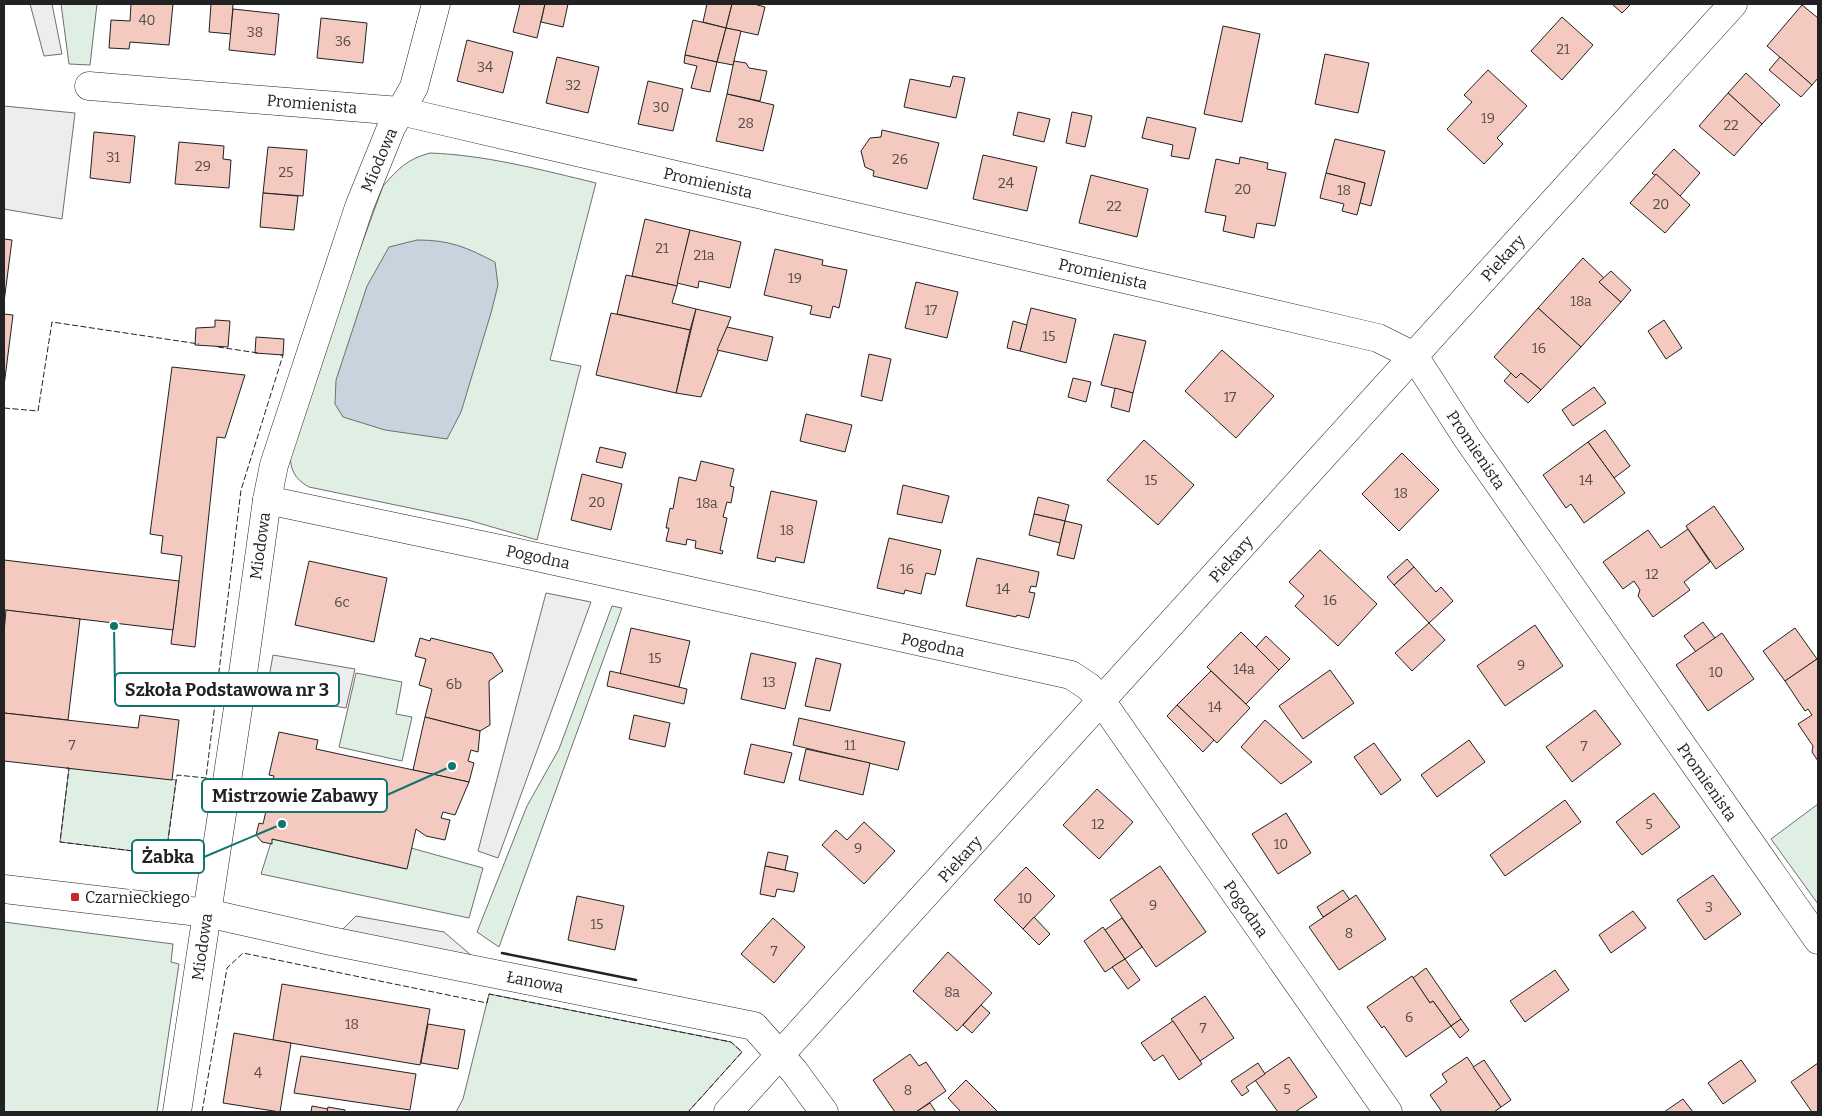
<svg xmlns="http://www.w3.org/2000/svg" width="1822" height="1116" font-family="Bitter,serif">
  <style>
    .green { fill: #e0efe3; stroke: #6f6f6f }
    .parking { fill: #ededed; stroke: #6f6f6f }
    .water { fill: #c7d3dd; stroke: #6f6f6f }
    .building { fill: #f3c9c0; stroke: #222 }
    .lines { fill: none; stroke-linecap: round; stroke-linejoin: round }
    .street-casing { stroke: #222; stroke-width: 29 }
    .street { stroke: #fff; stroke-width: 28 }
    .fence { stroke: #222; stroke-width: 1; stroke-dasharray: 6 2.5; stroke-linecap: butt }
    .wall { stroke: #222; stroke-width: 2.5 }
    .poi-dot { fill: #c62828; stroke: #fff; stroke-width: 2 }
    .labels { text-anchor: middle; dominant-baseline: central; stroke-width: 4; stroke-linejoin: round; paint-order: stroke }
    .number-label { font-size: 14px; fill: #564c4a }
    .street-label { font-size: 16px; fill: #222; stroke: #fff }
    .poi-label { font-size: 16px; fill: #222; stroke: #fff; text-anchor: start }
    .leader { fill: none; stroke: #0f766e; stroke-width: 2 }
    .callout-dot { fill: #0f766e; stroke: #fff; stroke-width: 2 }
    .callout { fill: #fff; stroke: #0f766e; stroke-width: 2 }
    .callout-label { font-size: 18px; text-anchor: middle; font-weight: bold; fill: #222 }
  </style>
  <rect width="100%" height="100%" fill="#fff"/>
  <g class="green">
    <polygon points="61,4 97,4 90,65 69,64"/>
    <path d="M430,153C486,155 542,170 596,183L550,360L581,366L537,540L468,520L309,487C279,471 293,443 299,416L383,186C398,169 407,159 430,153Z"/>
    <polygon points="612,606 622,608 499,947 477,932 527,806 559,749"/>
    <polygon points="356,673 402,682 396,714 412,717 402,761 339,747"/>
    <polygon points="69,768 176,780 166,855 60,842"/>
    <polygon points="1818,804 1818,904 1771,839"/>
    <polygon points="272,839 406,869 411,848 483,868 469,918 261,874"/>
    <polygon points="4,922 173,944 171,962 179,964 157,1112 4,1112"/>
    <polygon points="489,994 731,1042 742,1052 688,1112 456,1112 463,1099"/>
  </g>
  <g class="parking">
    <polygon points="30,4 52,4 62,54 44,56"/>
    <polygon points="4,106 75,113 62,219 4,209"/>
    <polygon points="546,593 591,602 498,858 478,851"/>
    <polygon points="273,655 355,669 346,708 266,694"/>
    <polygon points="356,916 444,932 492,973 331,941"/>
  </g>
  <path class="water" d="M417,240C450,240 466,247 495,262L498,285L491,313L461,412L447,439L385,430L343,417L335,404L336,380L367,286L389,247Z"/>
  <g class="building">
    <polygon points="131,4 173,4 169,45 130,42 129,49 109,48 111,20 130,21"/>
    <polygon points="211,4 233,4 231,34 209,32"/>
    <polygon points="520,4 545,4 537,38 513,32"/>
    <polygon points="545,4 568,4 563,27 541,22"/>
    <polygon points="707,4 732,4 726,28 703,22"/>
    <polygon points="732,4 754,4 765,7 758,35 726,28"/>
    <polygon points="1612,4 1631,4 1622,13"/>
    <polygon points="1802,5 1818,18 1818,78 1812,85 1767,46"/>
    <polygon points="233,9 279,14 275,55 229,50"/>
    <polygon points="1562,17 1593,45 1562,80 1531,51"/>
    <polygon points="321,18 367,23 363,63 317,58"/>
    <polygon points="693,20 726,28 717,62 685,55"/>
    <polygon points="1223,26 1260,34 1242,122 1204,114"/>
    <polygon points="726,28 741,31 733,65 717,62"/>
    <polygon points="467,40 513,52 503,93 457,81"/>
    <polygon points="1325,54 1369,63 1358,113 1315,104"/>
    <polygon points="685,55 717,62 710,92 691,88 697,66 684,63"/>
    <polygon points="557,57 599,67 588,113 546,103"/>
    <polygon points="1780,57 1812,85 1801,97 1769,70"/>
    <polygon points="734,61 746,63 749,68 767,71 760,101 727,94"/>
    <polygon points="1488,70 1527,106 1497,138 1503,144 1484,164 1447,129 1472,102 1464,95"/>
    <polygon points="1746,73 1780,105 1762,124 1728,93"/>
    <polygon points="953,76 965,78 956,118 904,107 910,79 950,87"/>
    <polygon points="648,81 683,89 673,131 638,124"/>
    <polygon points="1728,93 1762,124 1734,156 1699,126"/>
    <polygon points="727,94 774,105 763,151 716,141"/>
    <polygon points="1018,112 1050,119 1044,142 1013,135"/>
    <polygon points="1072,112 1092,116 1085,147 1066,143"/>
    <polygon points="1147,117 1196,128 1189,159 1171,156 1173,145 1142,138"/>
    <polygon points="882,130 939,143 927,189 873,176 874,171 865,167 861,151 870,138 881,137"/>
    <polygon points="94,132 135,136 130,183 90,178"/>
    <polygon points="1335,139 1385,151 1371,206 1360,203 1365,183 1326,173"/>
    <polygon points="179,142 224,146 223,159 231,160 229,188 175,184"/>
    <polygon points="268,147 307,150 303,196 263,193"/>
    <polygon points="1674,149 1700,173 1680,196 1652,173"/>
    <polygon points="983,155 1037,167 1027,211 973,199"/>
    <polygon points="1240,157 1268,163 1267,169 1286,173 1275,226 1257,223 1254,238 1223,231 1226,216 1205,212 1216,159 1239,164"/>
    <polygon points="1326,173 1365,183 1357,215 1342,211 1344,204 1320,198"/>
    <polygon points="1656,174 1690,205 1665,233 1630,203"/>
    <polygon points="1091,175 1148,189 1137,237 1079,223"/>
    <polygon points="263,193 298,196 294,230 260,227"/>
    <polygon points="645,219 690,230 677,286 632,276"/>
    <polygon points="690,230 741,242 730,288 699,281 698,288 677,283"/>
    <polygon points="4,239 12,240 4,302"/>
    <polygon points="775,249 823,260 822,265 847,270 839,308 833,306 830,318 810,314 812,306 764,295"/>
    <polygon points="1583,258 1604,278 1599,282 1621,302 1581,347 1538,308"/>
    <polygon points="1611,271 1631,290 1621,302 1599,282"/>
    <polygon points="626,275 677,286 672,303 696,309 690,330 617,314"/>
    <polygon points="916,282 958,292 947,338 905,328"/>
    <polygon points="1031,308 1076,319 1066,363 1020,351"/>
    <polygon points="1538,308 1581,347 1541,390 1521,373 1516,378 1494,357"/>
    <polygon points="696,309 731,317 701,397 676,393"/>
    <polygon points="611,313 690,330 676,393 596,375"/>
    <polygon points="4,314 13,315 4,386"/>
    <polygon points="215,320 230,321 228,347 195,345 196,328 215,327"/>
    <polygon points="1664,320 1682,348 1666,359 1648,331"/>
    <polygon points="1013,321 1027,325 1020,351 1007,348"/>
    <polygon points="727,327 773,337 767,361 717,350"/>
    <polygon points="1114,334 1146,341 1133,393 1101,385"/>
    <polygon points="256,337 284,339 283,355 255,353"/>
    <polygon points="1222,350 1274,396 1236,438 1185,391"/>
    <polygon points="869,354 891,359 882,401 861,396"/>
    <polygon points="172,367 245,375 225,438 217,437 195,647 171,644 182,556 161,553 163,536 150,534"/>
    <polygon points="1511,373 1516,378 1521,373 1541,390 1528,403 1504,381"/>
    <polygon points="1073,378 1091,382 1086,402 1068,397"/>
    <polygon points="1594,387 1606,403 1573,426 1562,410"/>
    <polygon points="1115,388 1133,393 1129,412 1111,407"/>
    <polygon points="806,414 852,425 845,452 800,441"/>
    <polygon points="1605,430 1630,466 1614,478 1588,442"/>
    <polygon points="1144,440 1194,485 1158,525 1107,480"/>
    <polygon points="1588,442 1625,493 1584,523 1571,504 1566,508 1543,475"/>
    <polygon points="600,447 626,453 622,468 596,462"/>
    <polygon points="1402,453 1439,490 1399,531 1362,494"/>
    <polygon points="701,461 734,469 730,486 734,487 731,503 727,502 723,517 727,518 720,550 723,551 722,554 695,548 696,541 687,539 686,545 666,541 669,528 666,528 670,508 673,509 679,477 696,481"/>
    <polygon points="582,474 622,484 611,530 571,520"/>
    <polygon points="903,485 949,496 942,523 897,514"/>
    <polygon points="771,491 817,501 804,563 776,557 775,562 757,558"/>
    <polygon points="1038,497 1069,505 1065,521 1034,514"/>
    <polygon points="1714,506 1744,549 1716,569 1686,526"/>
    <polygon points="1034,514 1065,521 1060,543 1029,535"/>
    <polygon points="1065,521 1082,525 1074,559 1057,555"/>
    <polygon points="1688,529 1710,562 1684,582 1690,590 1653,617 1638,596 1640,590 1634,581 1623,589 1603,562 1648,530 1661,548"/>
    <polygon points="889,538 941,550 935,575 926,573 921,594 905,590 904,594 877,588"/>
    <polygon points="1320,550 1377,604 1338,646 1295,606 1304,596 1289,582"/>
    <polygon points="977,558 1039,572 1036,587 1031,586 1029,592 1035,593 1029,618 1017,615 1016,617 966,606"/>
    <polygon points="1407,559 1414,567 1394,585 1387,577"/>
    <polygon points="4,560 179,581 173,630 4,610"/>
    <polygon points="309,561 387,578 374,642 295,625"/>
    <polygon points="1414,567 1436,592 1441,587 1453,601 1429,623 1394,585"/>
    <polygon points="6,610 80,619 68,720 4,713 4,632"/>
    <polygon points="1703,622 1715,638 1696,652 1684,636"/>
    <polygon points="1429,623 1445,640 1412,671 1395,653"/>
    <polygon points="1535,625 1563,666 1505,706 1477,666"/>
    <polygon points="631,628 690,641 679,687 620,674"/>
    <polygon points="1795,628 1817,659 1785,681 1763,651"/>
    <polygon points="1241,632 1279,670 1246,704 1207,667"/>
    <polygon points="1722,633 1754,679 1708,711 1676,665"/>
    <polygon points="1266,636 1290,659 1279,670 1256,647"/>
    <polygon points="420,638 430,641 431,638 492,653 503,671 489,681 490,725 480,731 425,717 432,689 419,685 426,659 415,656"/>
    <polygon points="751,653 796,663 785,709 741,699"/>
    <polygon points="816,658 841,664 830,711 805,706"/>
    <polygon points="1817,659 1818,661 1818,761 1812,752 1813,746 1798,724 1812,715 1808,709 1805,711 1785,681"/>
    <polygon points="1330,670 1354,703 1303,739 1279,706"/>
    <polygon points="610,671 687,689 684,704 607,686"/>
    <polygon points="1211,671 1250,708 1217,743 1177,705"/>
    <polygon points="1177,705 1214,740 1203,752 1167,716"/>
    <polygon points="1595,710 1621,744 1572,782 1546,747"/>
    <polygon points="4,713 138,728 140,715 179,720 172,780 4,761"/>
    <polygon points="634,715 670,723 665,747 629,739"/>
    <polygon points="425,717 480,731 478,752 471,750 468,761 474,763 469,782 413,770"/>
    <polygon points="799,718 905,742 898,770 793,745"/>
    <polygon points="1265,720 1312,762 1281,784 1241,747"/>
    <polygon points="279,732 318,740 316,749 469,782 455,815 443,812 441,818 450,820 445,840 426,836 416,829 407,869 272,839 272,844 262,842 256,835 259,823 263,824 274,776 269,775"/>
    <polygon points="1469,740 1485,762 1437,797 1421,775"/>
    <polygon points="1374,743 1401,780 1381,795 1354,757"/>
    <polygon points="751,744 792,753 784,783 744,774"/>
    <polygon points="806,749 870,763 863,795 799,780"/>
    <polygon points="1097,789 1133,822 1099,859 1063,825"/>
    <polygon points="1654,793 1680,827 1642,855 1616,822"/>
    <polygon points="1565,800 1581,822 1505,876 1490,855"/>
    <polygon points="1286,813 1311,853 1278,874 1252,834"/>
    <polygon points="864,822 895,851 864,884 822,845 836,830 847,840"/>
    <polygon points="768,852 788,856 785,870 765,866"/>
    <polygon points="765,866 798,873 794,892 777,889 775,897 760,894"/>
    <polygon points="1160,866 1206,932 1156,967 1110,900"/>
    <polygon points="1026,867 1055,896 1023,929 994,900"/>
    <polygon points="1713,875 1741,914 1705,940 1677,900"/>
    <polygon points="1343,890 1350,900 1323,917 1317,907"/>
    <polygon points="1356,895 1386,939 1339,970 1309,927"/>
    <polygon points="577,896 624,906 615,950 568,940"/>
    <polygon points="1633,911 1646,928 1611,953 1599,935"/>
    <polygon points="1034,917 1050,934 1039,945 1023,929"/>
    <polygon points="773,918 805,947 774,983 741,954"/>
    <polygon points="1122,918 1142,947 1125,959 1105,930"/>
    <polygon points="1103,927 1125,959 1105,972 1084,941"/>
    <polygon points="948,952 992,993 957,1031 913,991"/>
    <polygon points="1125,959 1140,980 1128,989 1112,967"/>
    <polygon points="1426,968 1461,1019 1451,1026 1433,1001 1430,1003 1413,978"/>
    <polygon points="1555,970 1569,990 1525,1022 1510,1001"/>
    <polygon points="1412,976 1430,1003 1433,1001 1451,1026 1406,1057 1384,1026 1382,1028 1367,1007"/>
    <polygon points="282,984 430,1009 420,1065 273,1040"/>
    <polygon points="1205,996 1234,1038 1200,1061 1171,1019"/>
    <polygon points="981,1005 990,1013 972,1033 963,1025"/>
    <polygon points="1461,1019 1469,1030 1460,1038 1451,1026"/>
    <polygon points="1173,1021 1202,1064 1179,1080 1163,1055 1154,1061 1141,1043"/>
    <polygon points="428,1024 465,1030 458,1069 421,1063"/>
    <polygon points="234,1033 291,1043 280,1112 223,1103"/>
    <polygon points="910,1054 919,1066 926,1062 946,1091 916,1112 895,1112 873,1080"/>
    <polygon points="301,1056 416,1074 410,1110 294,1093"/>
    <polygon points="1289,1057 1317,1097 1295,1112 1278,1112 1255,1080"/>
    <polygon points="1467,1057 1501,1107 1494,1112 1442,1112 1430,1095 1447,1082 1442,1074"/>
    <polygon points="1484,1060 1511,1100 1501,1107 1473,1067"/>
    <polygon points="1741,1060 1756,1081 1723,1104 1708,1083"/>
    <polygon points="1258,1063 1265,1074 1246,1087 1249,1091 1242,1096 1231,1081"/>
    <polygon points="1818,1063 1818,1112 1812,1112 1791,1082"/>
    <polygon points="966,1080 997,1111 996,1112 961,1112 948,1098"/>
    <polygon points="1683,1099 1693,1112 1664,1112"/>
    <polygon points="930,1103 936,1112 916,1112"/>
    <polygon points="312,1106 328,1109 327,1112 311,1112"/>
    <polygon points="328,1107 345,1110 345,1112 327,1112"/>
  </g>
  <g class="lines">
    <defs>
      <g id="street">
        <polyline points="89,86 400,111 1378,338 1414,356 1467,438 1818,940"/>
        <polyline points="267,500 514,552 1071,675 1089,687 1102,702 1388,1112"/>
        <polyline points="4,889 207,913 331,941 754,1026 794,1071 824,1112"/>
        <polyline points="177,1112 241,688 267,500 274,465 359,207 391,128 414,87 436,4"/>
        <polyline points="728,1112 1733,4"/>
      </g>
    </defs>
    <use href="#street" class="street-casing"/>
    <use href="#street" class="street"/>
    <g class="fence">
      <polyline points="218,347 258,353"/>
      <polyline points="4,408 38,411 52,322 199,344"/>
      <polyline points="66,768 69,768 60,842 166,855 177,775 206,778 241,490 283,355 280,355"/>
      <polyline points="202,1112 227,968 243,953 487,1003 489,994 731,1042 742,1052 688,1112"/>
    </g>
    <polyline class="wall" points="502,953 636,980"/>
  </g>
  <rect class="poi-dot" x="70" y="892" width="10" height="10" rx="2.5"/>
  <g class="labels">
    <g class="number-label">
      <text x="147" y="20">40</text>
      <text x="255" y="32">38</text>
      <text x="343" y="41">36</text>
      <text x="1563" y="49">21</text>
      <text x="485" y="67">34</text>
      <text x="573" y="85">32</text>
      <text x="661" y="107">30</text>
      <text x="1488" y="118">19</text>
      <text x="746" y="123">28</text>
      <text x="1731" y="125">22</text>
      <text x="113" y="157">31</text>
      <text x="900" y="159">26</text>
      <text x="203" y="166">29</text>
      <text x="286" y="172">25</text>
      <text x="1006" y="183">24</text>
      <text x="1243" y="189">20</text>
      <text x="1344" y="190">18</text>
      <text x="1661" y="204">20</text>
      <text x="1114" y="206">22</text>
      <text x="662" y="248">21</text>
      <text x="704" y="255">21a</text>
      <text x="795" y="278">19</text>
      <text x="1581" y="301">18a</text>
      <text x="931" y="310">17</text>
      <text x="1049" y="336">15</text>
      <text x="1539" y="348">16</text>
      <text x="1230" y="397">17</text>
      <text x="1151" y="480">15</text>
      <text x="1586" y="480">14</text>
      <text x="1401" y="493">18</text>
      <text x="597" y="502">20</text>
      <text x="707" y="503">18a</text>
      <text x="787" y="530">18</text>
      <text x="907" y="569">16</text>
      <text x="1652" y="574">12</text>
      <text x="1003" y="589">14</text>
      <text x="1330" y="600">16</text>
      <text x="342" y="602">6c</text>
      <text x="655" y="658">15</text>
      <text x="1521" y="665">9</text>
      <text x="1244" y="669">14a</text>
      <text x="1716" y="672">10</text>
      <text x="769" y="682">13</text>
      <text x="454" y="684">6b</text>
      <text x="1215" y="707">14</text>
      <text x="72" y="745">7</text>
      <text x="850" y="745">11</text>
      <text x="1584" y="746">7</text>
      <text x="1098" y="824">12</text>
      <text x="1649" y="824">5</text>
      <text x="1281" y="844">10</text>
      <text x="858" y="848">9</text>
      <text x="1025" y="898">10</text>
      <text x="1153" y="905">9</text>
      <text x="1709" y="907">3</text>
      <text x="597" y="924">15</text>
      <text x="1349" y="933">8</text>
      <text x="774" y="951">7</text>
      <text x="952" y="992">8a</text>
      <text x="1409" y="1017">6</text>
      <text x="352" y="1024">18</text>
      <text x="1203" y="1028">7</text>
      <text x="258" y="1073">4</text>
      <text x="1287" y="1089">5</text>
      <text x="908" y="1090">8</text>
    </g>
    <g class="street-label">
      <text transform="translate(312 104) rotate(5)">Promienista</text>
      <text transform="translate(379 160) rotate(-67)">Miodowa</text>
      <text transform="translate(708 183) rotate(13)">Promienista</text>
      <text transform="translate(1503 258) rotate(-48)">Piekary</text>
      <text transform="translate(1103 274) rotate(13)">Promienista</text>
      <text transform="translate(1476 450) rotate(56)">Promienista</text>
      <text transform="translate(260 546) rotate(-82)">Miodowa</text>
      <text transform="translate(538 557) rotate(12)">Pogodna</text>
      <text transform="translate(1231 559) rotate(-48)">Piekary</text>
      <text transform="translate(933 645) rotate(12)">Pogodna</text>
      <text transform="translate(1707 782) rotate(55)">Promienista</text>
      <text transform="translate(960 859) rotate(-48)">Piekary</text>
      <text transform="translate(1246 909) rotate(55)">Pogodna</text>
      <text transform="translate(202 947) rotate(-82)">Miodowa</text>
      <text transform="translate(535 982) rotate(11)">Łanowa</text>
    </g>
    <g class="poi-label">
      <text x="85" y="897">Czarnieckiego</text>
    </g>
  </g>
  <path class="leader" d="M114 626L115 690M452 766L387 795M282 824L204 857"/>
  <g class="callout-dot">
    <circle cx="114" cy="626" r="5"/>
    <circle cx="452" cy="766" r="5"/>
    <circle cx="282" cy="824" r="5"/>
  </g>
  <g class="callout">
    <rect x="115" y="673" width="224" height="33" rx="5"/>
    <rect x="202" y="779" width="185" height="33" rx="5"/>
    <rect x="132" y="840" width="72" height="33" rx="5"/>
  </g>
  <g class="callout-label">
    <text x="227" y="696">Szkoła Podstawowa nr 3</text>
    <text x="295" y="802">Mistrzowie Zabawy</text>
    <text x="168" y="863">Żabka</text>
  </g>
  <rect width="1822" height="1116" fill="none" stroke="#222222" stroke-width="10"/>
</svg>
